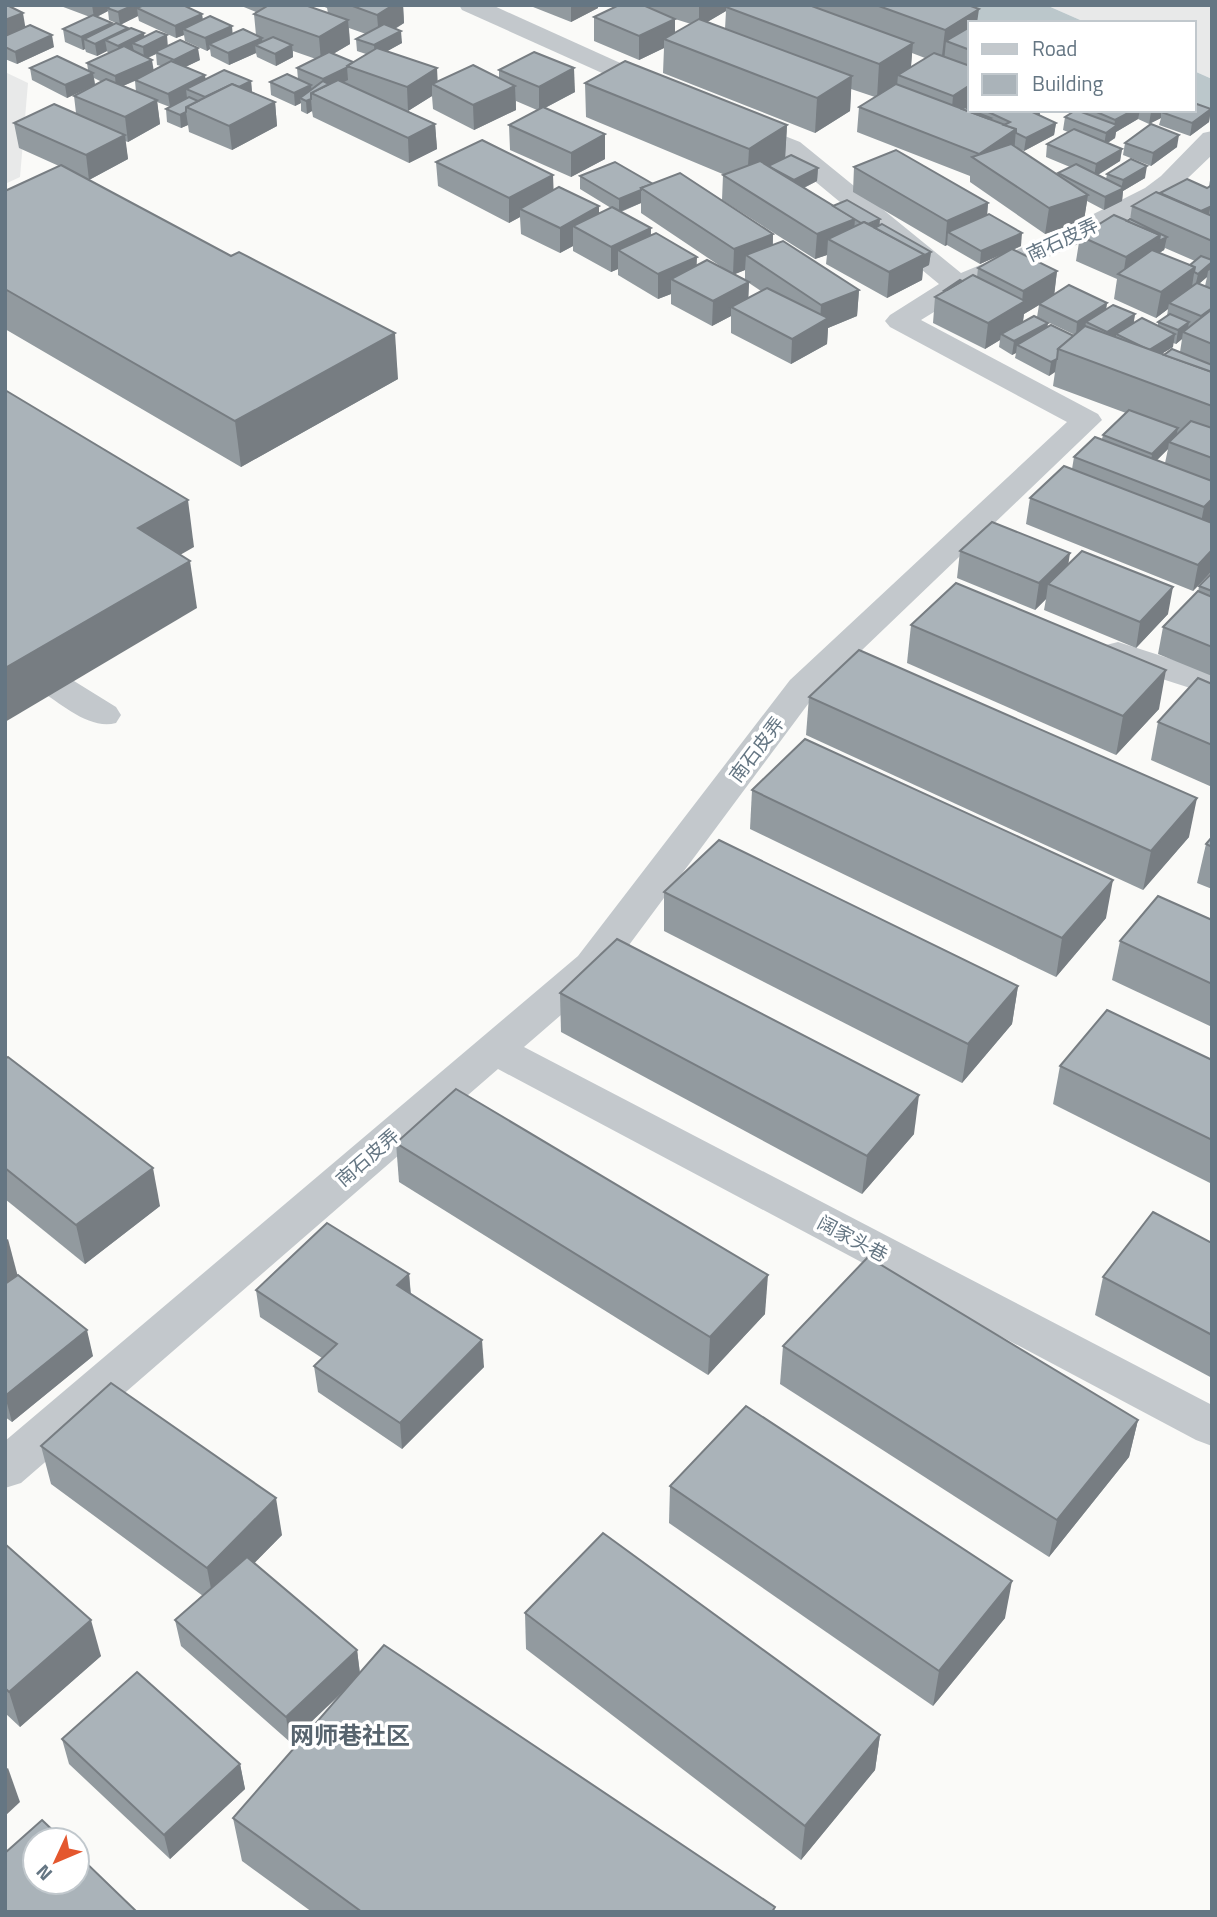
<svg xmlns="http://www.w3.org/2000/svg" width="1217" height="1917" font-family="'Titillium Web','Noto Sans SC',sans-serif">
  <style>
    .built { fill: #e8e9e9 }
    .water { fill: #bbc7cb }
    .lines { fill: none; stroke-linecap: round; stroke-linejoin: round }
    .minor { fill: #c3c8cc; fill-rule: evenodd }
    .wall { fill: #929a9f; fill-rule: evenodd }
    .shaded-wall { fill: #777d82 }
    .building { fill: #aab3b9; stroke: #777d82; stroke-width: 2 }
    .labels { text-anchor: middle; dominant-baseline: central; stroke-width: 7; stroke-linejoin: round; paint-order: stroke }
    .street-label { font-size: 19px; fill: #657683; stroke: #fff }
    .near-neighbourhood-label { font-size: 24px; font-weight: bold; fill: #57646e; stroke: #fff }
  </style>
  <rect width="100%" height="100%" fill="#fafaf8"/>
  <g class="built">
    <polygon points="1046,5 1212,5 1212,79 1194,71 1194,23 1087,23"/>
    <polygon points="5,72 28,83 20,177 5,184"/>
  </g>
  <g class="water">
    <polygon points="882,5 1046,5 1087,23 970,23"/>
    <polygon points="1194,71 1212,79 1212,109 1194,104"/>
  </g>
  <g class="lines">
    <g class="minor">
      <polygon points="459,5 492,5 669,85 673,90 669,95 651,95 462,10"/>
      <polygon points="737,117 800,142 961,273 1052,235 1145,188 1161,176 1203,133 1212,131 1212,155 1165,200 1072,247 968,291 921,320 1098,414 1102,420 814,696 606,976 524,1047 1212,1405 1212,1446 1196,1440 498,1069 21,1483 5,1488 5,1441 578,956 790,680 1067,422 890,327 885,321 890,315 939,284 782,154 728,131 724,125 728,119"/>
      <polygon points="1118,642 1212,672 1212,695 1106,661 1101,653 1106,645"/>
      <path d="M41,665L53,668L116,707L121,715L116,723C89,730 62,704 39,690L5,704V679Z"/>
    </g>
  </g>
  <g class="wall">
    <polygon points="5,5 25,27 54,47 17,64 5,59"/>
    <path d="M58,5H183L202,14L203,20L232,26V34L256,35L254,14L256,12L239,5H305L328,13L327,8L320,5H403L404,23L395,29L402,43L387,51L437,82L499,78V70L575,92L545,108L605,159L571,177L510,150L509,125L537,110L516,101V110L474,130L433,109L432,96L408,111L435,124L437,149L409,163L313,117L312,111L307,114L301,111V103L295,106L271,95L270,82L298,79L297,68L316,59L293,51V57L276,66L257,57L256,53L229,65L211,56L210,49L207,51L185,41L184,35L176,38L139,21L138,16L120,25L144,37L200,60L185,67L206,79L251,81L252,92L275,102L277,126L232,150L189,132L188,125L181,128L167,122L166,109L170,107L157,102L160,124L128,142L125,141L128,159L89,180L78,174L398,379L241,467L5,329V191L59,166L19,148L14,123L76,113L74,96L94,85L67,98L32,80L30,68L88,70L87,63L108,53L107,51L97,56L86,52L85,49L83,50L65,42L63,29L90,17ZM108,11L109,20L116,23L112,25L97,17ZM349,28L366,34L356,39L357,51L366,54L353,62L333,54L350,44ZM156,54L157,65L161,66L153,70L148,58ZM94,78L102,82L95,85ZM135,81L136,92L123,86Z"/>
    <polygon points="528,5 598,5 598,8 571,22"/>
    <path d="M647,5H968L970,23V108L969,109L978,113V110H1040V115L1056,123L1054,135L1024,151L1014,147L1057,175L1058,173L1070,167L1046,157L1047,144L1068,132L1063,130L1065,117L1071,113V110L1211,109L1209,122L1190,136L1159,125L1161,118L1149,124L1138,119L1116,132L1115,138L1108,143L1122,149L1120,161L1098,175L1106,179L1107,174L1145,178L1123,191L1122,201L1104,210L1087,201L1084,220L1045,234L970,182V176L857,132L859,107L875,97L851,89L850,111L815,133L663,73L664,48L639,60L594,41V17L647,7ZM726,11L725,29L707,22ZM675,19L691,24L675,33ZM912,53L925,58L911,67Z"/>
    <polygon points="585,83 787,125 785,157 818,168 817,181 804,188 833,206 880,226 931,252 929,265 923,268 922,280 887,298 826,264 827,255 815,259 722,200 723,175 725,175 586,117"/>
    <polygon points="1125,143 1177,147 1151,166 1123,155"/>
    <path d="M436,162L554,190L599,213L611,208L580,189V176L653,184L773,234V245L859,290L857,316L828,328L827,344L791,364L731,333V316L712,326L671,304V294L658,299L618,275V269L611,272L573,251V246L560,253L521,234L520,217L509,223L438,186ZM641,203V213L726,270L697,265L651,235V228L621,212ZM745,270V279L734,274ZM749,283L761,291L748,298Z"/>
    <path d="M854,167L988,203L987,215L1021,246L1013,250L1057,271L1054,294L1107,303L1106,309L1135,314L1133,324L1158,326V322L1167,316L1168,309L1156,318L1114,299L1117,279L1076,261L1080,236L1127,221L1130,220L1132,206L1160,193L1207,188L1210,186H1209L1212,169V520L1210,522L1212,523V571L1193,591L1026,524L1030,498L1072,469L1074,457L1102,439L1103,435L1126,413L1053,386L1055,372L1049,376L1015,358L1016,353L1012,355L999,347L1000,340L985,349L933,323L935,297L945,292V290L962,281L977,277L978,268L1002,254L980,264L947,245L945,246L853,192ZM1165,248L1195,261L1190,265L1159,253L1164,250ZM1207,277L1205,286L1199,284ZM1039,305L1037,317L1075,335L1074,336L1047,327L1048,323L1023,322L1024,314ZM1182,339L1180,352L1164,355L1161,354L1173,347V343L1176,344ZM1168,449L1165,463L1157,460Z"/>
    <polygon points="960,551 1068,564 1168,614 1136,648 1044,610 1046,599 1035,610 957,578"/>
    <polygon points="1212,573 1212,676 1158,654 1163,627 1198,592 1199,586"/>
    <polygon points="911,625 1159,709 1116,755 907,663"/>
    <polygon points="1212,684 1212,787 1151,760 1158,722"/>
    <polygon points="809,697 1189,837 1143,890 806,735"/>
    <polygon points="752,790 1106,918 1056,977 750,829"/>
    <polygon points="1212,837 1212,889 1197,883 1206,844"/>
    <polygon points="664,892 1018,986 1012,1024 962,1083 664,931"/>
    <polygon points="1212,920 1212,1027 1112,980 1120,941"/>
    <polygon points="560,993 914,1134 862,1194 561,1032"/>
    <polygon points="5,1059 160,1206 85,1264 5,1199"/>
    <polygon points="1212,1060 1212,1184 1053,1104 1060,1066"/>
    <polygon points="396,1143 765,1314 708,1375 399,1182"/>
    <polygon points="5,1237 17,1275 93,1356 12,1422 5,1417"/>
    <polygon points="1212,1243 1212,1378 1095,1315 1103,1277"/>
    <polygon points="409,1274 411,1294 484,1367 402,1449 318,1392 314,1366 322,1358 260,1317 256,1290"/>
    <polygon points="783,1346 1138,1420 1129,1457 1049,1557 780,1384"/>
    <polygon points="41,1446 282,1535 254,1563 357,1650 360,1673 775,1912 312,1912 242,1861 233,1818 346,1689 290,1742 181,1646 175,1620 203,1596 51,1484"/>
    <polygon points="670,1486 1005,1618 933,1706 669,1523"/>
    <polygon points="5,1544 101,1656 20,1727 5,1713"/>
    <polygon points="525,1613 880,1735 875,1770 801,1860 526,1649"/>
    <polygon points="62,1739 240,1764 245,1789 170,1859 69,1764"/>
  </g>
  <g class="shaded-wall">
    <polygon points="92,5 118,5 107,8 108,11 94,18"/>
    <polygon points="134,5 148,5 137,8 138,16 120,25 118,12"/>
    <polygon points="393,5 403,5 404,23 379,38 377,15"/>
    <polygon points="571,5 598,5 598,8 571,22"/>
    <polygon points="699,5 730,5 726,7 726,11 699,27"/>
    <polygon points="979,9 977,23 970,23 970,46 946,41 944,62 941,64 945,30"/>
    <polygon points="23,13 27,37 5,46 5,20"/>
    <polygon points="202,14 203,26 183,29 184,35 176,38 175,26"/>
    <polygon points="675,19 675,43 664,39 664,48 639,60 639,36"/>
    <polygon points="348,20 350,44 321,61 319,37"/>
    <polygon points="112,23 113,35 128,28 129,40 105,40 107,51 97,56 95,44 84,39 85,49 83,50 81,37"/>
    <polygon points="232,26 233,38 209,44 210,49 207,51 205,38"/>
    <polygon points="401,31 402,43 375,58 374,45"/>
    <polygon points="144,33 146,46 132,43 134,51 120,58 118,46"/>
    <polygon points="52,35 54,47 17,64 15,52"/>
    <polygon points="167,35 168,48 155,52 156,54 144,59 143,47"/>
    <polygon points="262,38 263,48 255,45 256,53 229,65 228,53"/>
    <polygon points="913,43 910,77 898,75 897,86 877,98 879,64"/>
    <polygon points="292,45 293,57 276,66 275,54"/>
    <polygon points="198,48 200,60 175,72 174,60"/>
    <polygon points="152,60 154,72 116,89 115,76"/>
    <polygon points="347,67 348,80 324,92 323,79"/>
    <polygon points="437,68 438,88 432,84 432,96 408,111 407,87"/>
    <polygon points="574,68 575,92 539,111 539,87"/>
    <polygon points="93,73 95,85 67,98 65,85"/>
    <polygon points="205,75 207,88 186,89 187,98 170,107 168,94"/>
    <polygon points="852,76 850,111 815,133 817,98"/>
    <polygon points="251,81 252,93 213,101"/>
    <polygon points="311,85 312,93 300,98 301,103 295,106 294,93"/>
    <polygon points="970,85 970,108 951,120 953,96"/>
    <polygon points="515,86 516,110 474,130 473,105"/>
    <polygon points="311,99 312,111 307,114 306,101"/>
    <polygon points="157,100 160,124 128,142 125,117"/>
    <polygon points="275,102 277,126 232,150 229,126"/>
    <polygon points="1211,109 1209,122 1190,136 1192,123"/>
    <polygon points="1032,110 1040,110 1039,118 1030,111"/>
    <polygon points="1134,110 1140,110 1138,119 1116,132 1115,138 1104,145 1106,133 1114,127 1115,120"/>
    <polygon points="1153,110 1167,110 1161,112 1161,118 1149,124 1151,112"/>
    <polygon points="186,112 188,125 181,128 180,115"/>
    <polygon points="1056,123 1054,135 1024,151 1026,138"/>
    <polygon points="435,124 437,149 409,163 408,138"/>
    <polygon points="787,125 785,160 747,184 749,149"/>
    <polygon points="1016,129 1014,154 979,161 979,154"/>
    <polygon points="605,134 605,159 571,177 571,153"/>
    <polygon points="125,135 128,159 89,180 86,155"/>
    <polygon points="1179,135 1177,147 1151,166 1153,153"/>
    <polygon points="1122,149 1120,161 1094,177 1096,164"/>
    <polygon points="1147,166 1145,178 1123,191 1122,201 1104,210 1105,197 1121,189 1123,180"/>
    <polygon points="818,168 817,181 793,193 794,180"/>
    <polygon points="553,175 554,200 520,209 520,217 509,223 509,198"/>
    <polygon points="641,190 641,203 619,212 619,199"/>
    <polygon points="1088,195 1084,220 1045,234 1049,208"/>
    <polygon points="988,203 986,228 948,232 947,245 945,246 947,221"/>
    <polygon points="599,206 599,231 573,226 573,246 560,253 560,228"/>
    <polygon points="1212,206 1212,210 1210,209 1208,219 1195,215"/>
    <polygon points="855,219 853,244 828,239 827,255 815,259 817,234"/>
    <polygon points="880,219 879,232 866,226"/>
    <polygon points="651,228 650,253 618,250 618,269 611,272 611,247"/>
    <polygon points="1022,233 1021,246 980,264 981,251"/>
    <polygon points="773,234 772,259 746,255 745,270 733,275 734,249"/>
    <polygon points="1160,235 1167,237 1164,250 1123,276 1126,257"/>
    <polygon points="931,252 929,265 923,268 922,280 887,298 889,272"/>
    <polygon points="697,257 696,282 671,279 671,294 658,299 658,274"/>
    <polygon points="1212,262 1212,269 1208,271 1207,277 1195,287 1198,274"/>
    <polygon points="1195,267 1191,293 1169,303 1168,309 1156,318 1161,292"/>
    <polygon points="1057,271 1054,297 1039,304 1039,305 1024,314 1022,326 1001,334 1000,340 985,349 988,323 1022,303 1023,291"/>
    <polygon points="749,282 748,307 731,307 731,316 712,326 713,301"/>
    <polygon points="859,290 857,316 828,328 827,344 791,364 792,339 820,323 821,305"/>
    <polygon points="1107,303 1105,316 1086,322 1085,329 1076,335 1077,322"/>
    <polygon points="1135,314 1133,328 1116,334 1116,339 1105,346 1107,332"/>
    <polygon points="1189,322 1187,334 1183,332 1182,339 1176,344 1178,330"/>
    <polygon points="1048,323 1046,336 1017,345 1016,353 1012,355 1014,341"/>
    <polygon points="395,333 398,379 241,467 235,421"/>
    <polygon points="1175,334 1173,347 1152,360 1149,350"/>
    <polygon points="1057,359 1055,372 1049,376 1051,362"/>
    <polygon points="1178,428 1175,442 1169,442 1168,449 1150,467 1152,454"/>
    <polygon points="1212,499 1212,520 1199,533 1204,507"/>
    <polygon points="188,500 194,547 145,575 138,528"/>
    <polygon points="1212,550 1212,571 1193,591 1198,565"/>
    <polygon points="1070,553 1066,580 1048,584 1046,599 1035,610 1039,583"/>
    <polygon points="190,561 197,608 5,722 5,668"/>
    <polygon points="1173,587 1168,614 1136,648 1140,622"/>
    <polygon points="1166,670 1159,709 1116,755 1123,716"/>
    <polygon points="1197,798 1189,837 1143,890 1151,851"/>
    <polygon points="1113,880 1106,918 1056,977 1062,938"/>
    <polygon points="1018,986 1012,1024 962,1083 968,1044"/>
    <polygon points="919,1095 914,1134 862,1194 867,1156"/>
    <polygon points="153,1168 160,1206 85,1264 76,1225"/>
    <polygon points="8,1239 18,1277 5,1287 5,1241"/>
    <polygon points="409,1274 411,1301 397,1285"/>
    <polygon points="768,1275 765,1314 708,1375 710,1337"/>
    <polygon points="87,1330 93,1356 12,1422 5,1396"/>
    <polygon points="482,1340 484,1367 402,1449 400,1423"/>
    <polygon points="1138,1420 1129,1457 1049,1557 1057,1520"/>
    <polygon points="276,1498 282,1535 214,1604 207,1568"/>
    <polygon points="1012,1581 1005,1618 933,1706 939,1671"/>
    <polygon points="91,1620 101,1656 20,1727 9,1692"/>
    <polygon points="357,1650 360,1675 290,1742 286,1717"/>
    <polygon points="880,1735 875,1770 801,1860 805,1826"/>
    <polygon points="240,1764 245,1789 170,1859 164,1835"/>
    <polygon points="8,1768 20,1802 5,1816 5,1770"/>
  </g>
  <g class="building">
    <polygon points="5,5 7,5 23,13 5,20"/>
    <polygon points="112,5 134,5 118,12 107,8"/>
    <polygon points="144,5 183,5 202,14 175,26 137,8"/>
    <polygon points="269,5 305,5 348,20 319,37 254,14"/>
    <polygon points="350,5 393,5 377,15"/>
    <polygon points="619,5 643,5 675,19 639,36 594,17"/>
    <polygon points="729,5 809,5 913,43 879,64 726,7"/>
    <polygon points="876,5 968,5 979,9 945,30"/>
    <polygon points="93,15 112,23 81,37 63,29"/>
    <polygon points="210,16 232,26 205,38 183,29"/>
    <polygon points="699,19 852,76 817,98 664,39"/>
    <polygon points="116,23 128,28 95,44 84,39"/>
    <polygon points="384,24 401,31 374,45 356,39"/>
    <polygon points="30,25 52,35 15,52 5,47 5,36"/>
    <polygon points="970,27 970,50 946,41"/>
    <polygon points="131,28 144,33 118,46 105,40"/>
    <polygon points="243,29 262,38 228,53 209,44"/>
    <polygon points="156,31 167,35 143,47 132,43"/>
    <polygon points="273,37 292,45 275,54 255,45"/>
    <polygon points="180,40 198,48 174,60 155,52"/>
    <polygon points="124,46 152,60 115,76 87,63"/>
    <polygon points="377,48 437,68 407,87 347,66"/>
    <polygon points="329,52 353,62 347,66 348,67 323,79 297,68"/>
    <polygon points="534,52 574,68 539,87 499,70"/>
    <polygon points="934,53 970,66 970,85 953,96 898,75"/>
    <polygon points="57,56 93,73 65,85 30,68"/>
    <polygon points="171,61 205,75 168,94 135,80"/>
    <polygon points="625,61 787,125 749,149 585,83"/>
    <polygon points="473,65 515,86 473,105 432,84"/>
    <polygon points="224,70 251,81 239,87 232,84 205,97 186,89"/>
    <polygon points="287,74 311,85 294,93 270,82"/>
    <polygon points="106,79 157,100 125,117 74,96"/>
    <polygon points="338,80 435,124 408,138 311,93"/>
    <polygon points="323,81 329,84 311,93 311,99 306,101 300,98"/>
    <polygon points="232,84 275,102 229,126 186,107"/>
    <polygon points="896,84 1016,129 979,154 859,107"/>
    <polygon points="189,97 198,101 186,107 186,112 180,115 166,109"/>
    <polygon points="1194,103 1211,109 1192,123 1161,112 1164,110 1194,110"/>
    <polygon points="54,104 125,135 86,155 14,123"/>
    <polygon points="543,107 605,134 571,153 509,125"/>
    <polygon points="965,107 970,110 991,118 989,119 962,109"/>
    <polygon points="984,110 1032,110 1030,111 1056,123 1026,138 1016,133 1016,129 1004,125 1010,122"/>
    <polygon points="1076,110 1117,125 1106,133 1065,117"/>
    <polygon points="1092,110 1134,110 1115,120"/>
    <polygon points="1151,124 1179,135 1153,153 1125,143"/>
    <polygon points="1074,129 1122,149 1096,164 1047,144"/>
    <polygon points="482,140 553,175 509,198 436,162"/>
    <polygon points="1011,144 1088,195 1049,208 972,157"/>
    <polygon points="896,150 988,203 947,221 854,167"/>
    <polygon points="791,155 818,168 794,180 768,166"/>
    <polygon points="1131,159 1147,166 1123,180 1107,174"/>
    <polygon points="760,161 855,219 817,234 723,175"/>
    <polygon points="615,162 653,184 641,188 641,190 619,199 580,176"/>
    <polygon points="1076,164 1124,188 1105,197 1058,173"/>
    <polygon points="61,165 231,256 239,252 395,333 235,421 5,289 5,191"/>
    <polygon points="680,173 773,234 734,249 641,188"/>
    <polygon points="1187,179 1207,188 1212,185 1212,206 1201,211 1160,193"/>
    <polygon points="559,187 599,206 560,228 520,209"/>
    <polygon points="1156,192 1212,216 1212,241 1132,206"/>
    <polygon points="847,200 880,219 868,224 864,222 861,223 833,206"/>
    <polygon points="612,207 651,228 611,247 573,226"/>
    <polygon points="989,214 1022,233 981,251 948,232"/>
    <polygon points="1114,215 1160,235 1126,257 1080,236"/>
    <polygon points="1130,219 1167,237 1159,241 1160,235 1127,221"/>
    <polygon points="864,222 925,254 889,272 828,239"/>
    <polygon points="882,224 931,252 925,255 875,228"/>
    <polygon points="656,233 697,257 658,274 618,250"/>
    <polygon points="783,241 859,290 821,305 746,255"/>
    <polygon points="1012,249 1057,271 1023,291 978,268"/>
    <polygon points="1152,250 1195,267 1161,292 1118,274"/>
    <polygon points="1201,256 1212,260 1212,262 1198,274 1194,272 1195,267 1190,265"/>
    <polygon points="707,260 749,282 713,301 671,279"/>
    <polygon points="973,275 1025,301 988,323 935,297"/>
    <polygon points="960,280 962,281 947,290 945,290"/>
    <polygon points="1197,283 1212,289 1212,308 1201,316 1169,303"/>
    <polygon points="1069,285 1107,303 1077,322 1039,304"/>
    <polygon points="767,288 828,318 792,339 731,307"/>
    <polygon points="1113,305 1135,314 1107,332 1086,322"/>
    <polygon points="1211,310 1212,344 1183,332"/>
    <polygon points="1170,314 1189,322 1178,330 1158,322"/>
    <polygon points="1034,316 1048,323 1014,341 1001,334"/>
    <polygon points="1142,318 1175,334 1149,350 1116,334"/>
    <polygon points="1051,325 1074,336 1058,349 1057,359 1051,362 1017,345"/>
    <polygon points="1085,326 1212,372 1212,406 1058,349"/>
    <polygon points="1172,349 1212,365 1212,372 1164,355"/>
    <polygon points="5,390 188,500 138,528 190,561 5,668"/>
    <polygon points="1129,410 1178,428 1152,454 1103,435"/>
    <polygon points="1191,421 1212,428 1212,458 1169,442"/>
    <polygon points="1095,437 1212,481 1212,499 1204,507 1074,457"/>
    <polygon points="1064,466 1212,523 1212,550 1198,565 1030,498"/>
    <polygon points="992,522 1070,553 1039,583 960,551"/>
    <polygon points="1082,551 1173,587 1140,622 1048,584"/>
    <polygon points="1212,573 1212,591 1199,586"/>
    <polygon points="956,583 1166,670 1123,716 911,625"/>
    <polygon points="1198,591 1212,597 1212,647 1163,627"/>
    <polygon points="859,650 1197,798 1151,851 809,697"/>
    <polygon points="1198,678 1212,684 1212,745 1158,722"/>
    <polygon points="805,739 1113,880 1062,938 752,790"/>
    <polygon points="1212,837 1212,847 1206,844"/>
    <polygon points="719,840 1018,986 968,1044 664,892"/>
    <polygon points="1158,896 1212,920 1212,984 1120,941"/>
    <polygon points="617,939 919,1095 867,1156 560,993"/>
    <polygon points="1107,1010 1212,1060 1212,1140 1060,1066"/>
    <polygon points="8,1057 153,1168 76,1225 5,1168 5,1059"/>
    <polygon points="456,1089 768,1275 710,1337 396,1143"/>
    <polygon points="1153,1212 1212,1243 1212,1335 1103,1277"/>
    <polygon points="327,1223 409,1274 397,1285 482,1340 400,1423 314,1366 337,1344 256,1290"/>
    <polygon points="868,1257 1138,1420 1057,1520 783,1346"/>
    <polygon points="18,1275 87,1330 5,1396 5,1284"/>
    <polygon points="111,1383 276,1498 207,1568 41,1446"/>
    <polygon points="746,1406 1012,1581 939,1671 670,1486"/>
    <polygon points="603,1533 880,1735 805,1826 525,1613"/>
    <polygon points="5,1544 91,1620 9,1692 5,1688"/>
    <polygon points="247,1557 357,1650 286,1717 175,1620"/>
    <polygon points="384,1645 775,1907 772,1912 362,1912 233,1818"/>
    <polygon points="137,1672 240,1764 164,1835 62,1739"/>
    <polygon points="42,1820 63,1840 35,1840 35,1882 77,1882 77,1854 137,1912 5,1912 5,1853"/>
  </g>
  <g class="labels">
    <g class="street-label">
      <text transform="translate(1062 239) rotate(-25)">南石皮弄</text>
      <text transform="translate(756 749) rotate(-53)">南石皮弄</text>
      <text transform="translate(367 1157) rotate(-41)">南石皮弄</text>
      <text transform="translate(853 1238) rotate(28)">阔家头巷</text>
    </g>
    <g class="near-neighbourhood-label">
      <text x="350" y="1735">网师巷社区</text>
    </g>
  </g>
  <rect width="1217" height="1917" fill="none" stroke="#657683" stroke-width="14"/>
  <rect x="968" y="21" width="228" height="91" fill="#ffffff" stroke="#c1c8cd" stroke-width="2"/>
  <rect x="982" y="44" width="35" height="10" fill="#c3c8cc" stroke="#c1c8cd" stroke-width="2"/>
  <text x="1032" y="56" font-size="21" fill="#657683">Road</text>
  <rect x="982" y="74" width="35" height="21" fill="#aab3b9" stroke="#c1c8cd" stroke-width="2"/>
  <text x="1032" y="91" font-size="21" fill="#657683">Building</text>
  <g transform="translate(56 1861) rotate(226)"><circle r="33" fill="#ffffff" stroke="#c1c8cd" stroke-width="2"/>
  <path d="M0-5L12 26L0 18L-12 26Z" fill="#e4572e"/>
  <text y="-10" font-size="19" font-weight="bold" text-anchor="middle" fill="#657683">N</text>
  </g>
</svg>
